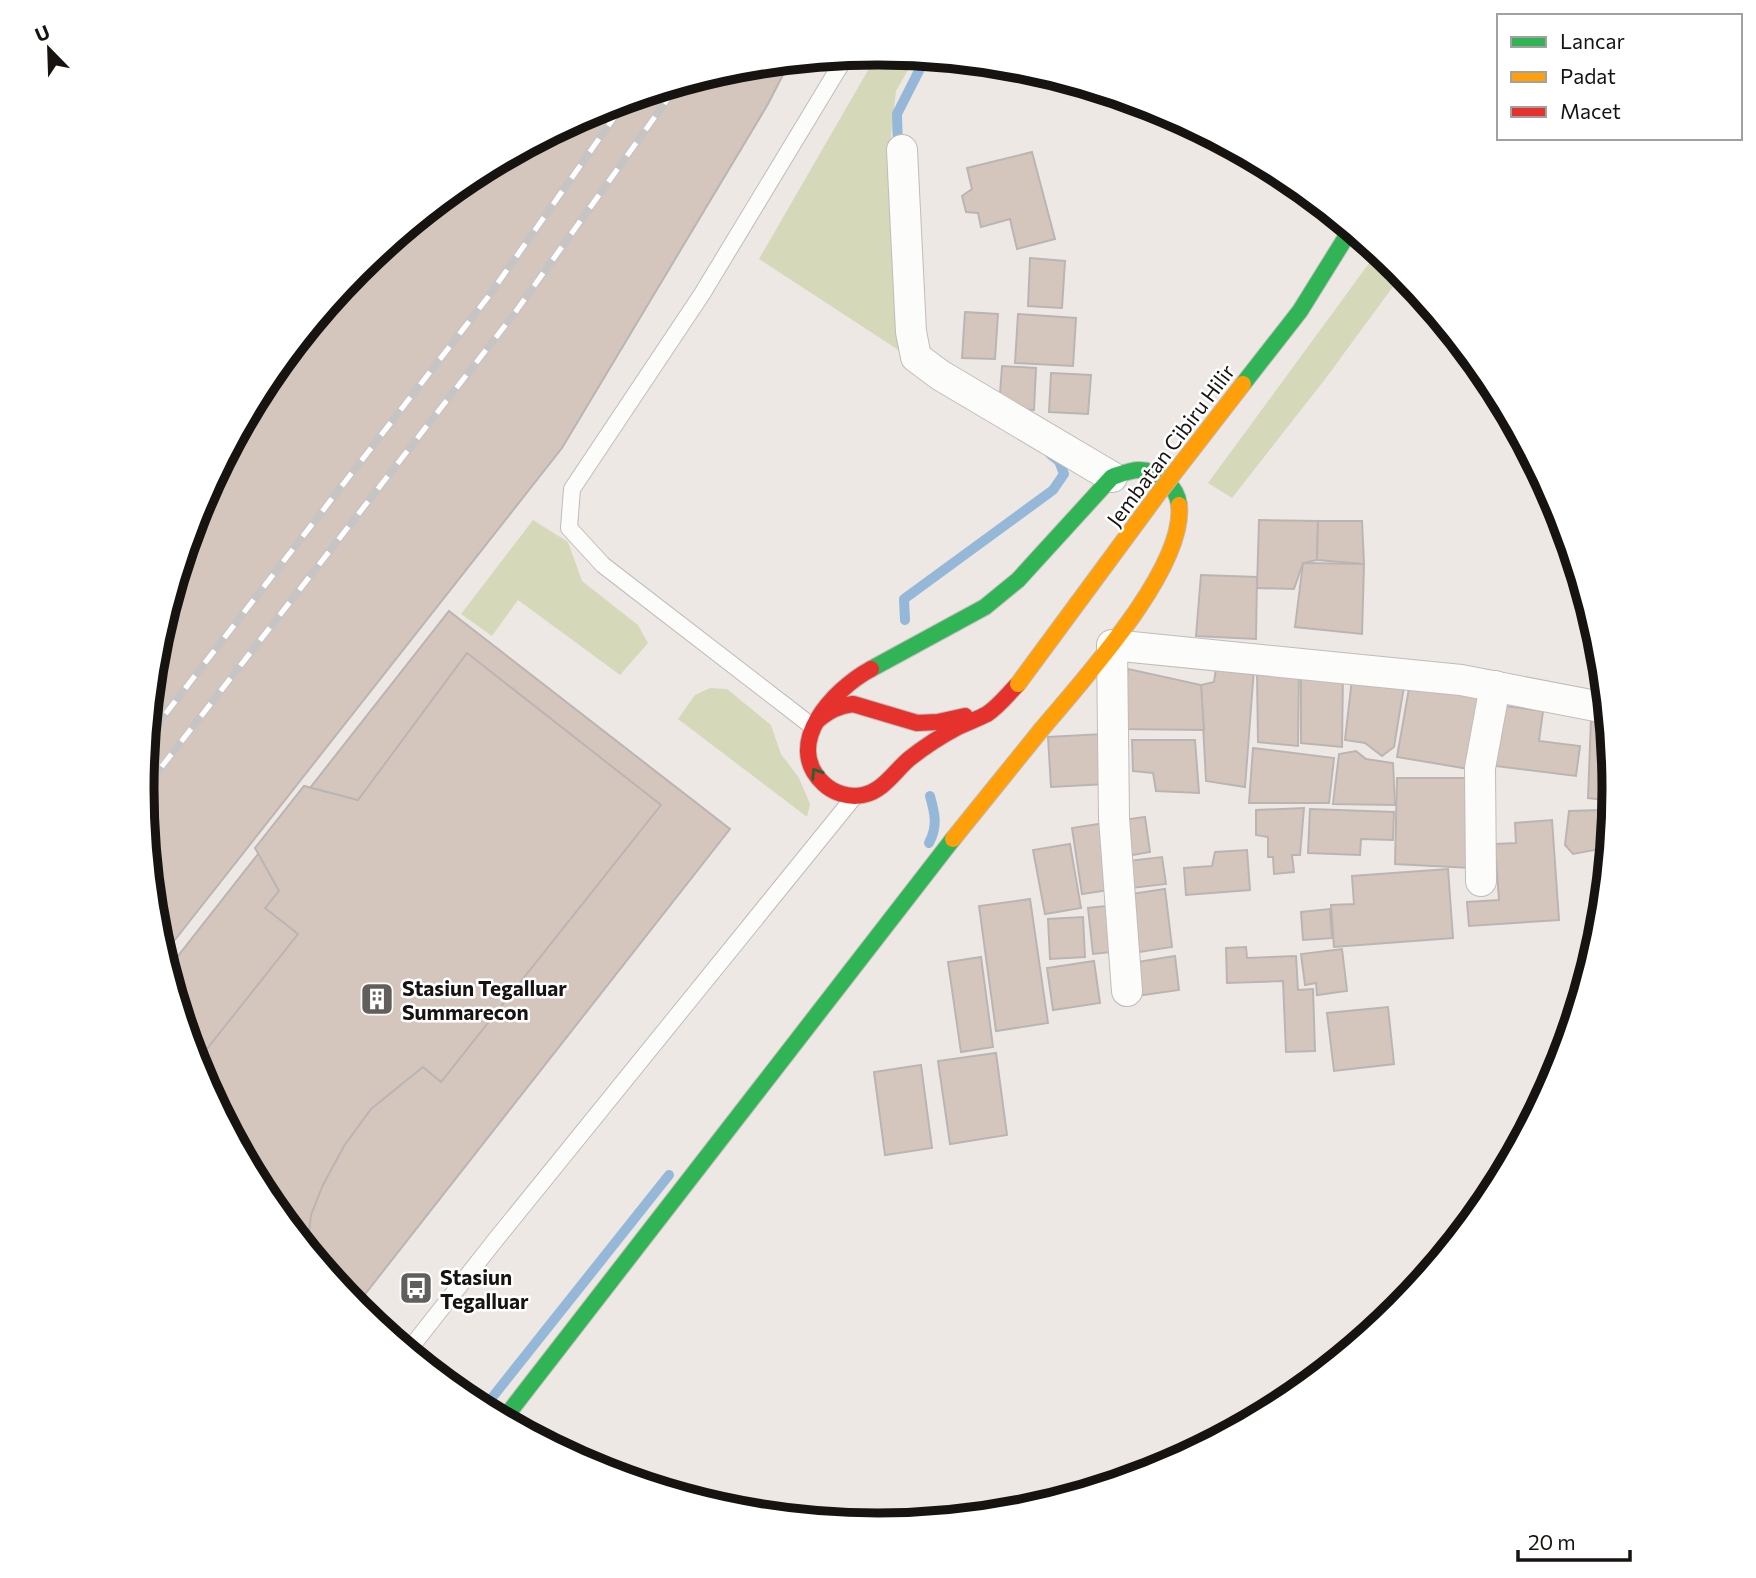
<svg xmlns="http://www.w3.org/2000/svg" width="1756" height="1578" font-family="Commissioner,sans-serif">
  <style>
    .green { fill: #d6d8ba }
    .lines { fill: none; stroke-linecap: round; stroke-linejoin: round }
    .stream { stroke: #96b8d8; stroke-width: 10 }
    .building { fill: #d5c6bd; stroke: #bab5b3; stroke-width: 2 }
    .lane-casing { stroke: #c0bcba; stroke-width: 18 }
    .street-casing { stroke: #c0bcba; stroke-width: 32 }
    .fast-casing { stroke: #c0bcba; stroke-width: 18 }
    .slow-casing { stroke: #c0bcba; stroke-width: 18 }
    .jam-casing { stroke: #c0bcba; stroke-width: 18 }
    .lane { stroke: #fcfcfb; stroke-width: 16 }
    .street { stroke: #fcfcfb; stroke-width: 30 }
    .fast { stroke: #30b455; stroke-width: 16 }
    .slow { stroke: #ff9f0a; stroke-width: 16 }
    .jam { stroke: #e5322d; stroke-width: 16 }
    .rail-casing { stroke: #c7c5c4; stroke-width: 8 }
    .rail { stroke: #fff; stroke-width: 5; stroke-dasharray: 16; stroke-linecap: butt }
    .fast-bridge-casing { stroke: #c0bcba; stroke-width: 18; stroke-linecap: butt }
    .slow-bridge-casing { stroke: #c0bcba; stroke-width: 18; stroke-linecap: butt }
    .fast-bridge { stroke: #30b455; stroke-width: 16 }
    .slow-bridge { stroke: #ff9f0a; stroke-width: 16 }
    .oneway { stroke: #246433 }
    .labels { text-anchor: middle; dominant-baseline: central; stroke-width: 5; stroke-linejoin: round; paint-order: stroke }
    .street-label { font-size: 21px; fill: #171311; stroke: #fff }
    .poi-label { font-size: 21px; font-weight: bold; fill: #171311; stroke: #fff; text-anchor: start }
    .rim { fill: none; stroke: #171311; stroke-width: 9 }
  </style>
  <rect width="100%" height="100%" fill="#eee8e5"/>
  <g class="green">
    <polygon points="878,53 916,56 896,91 890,145 903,353 759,259"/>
    <polygon points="1378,251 1403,273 1326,378 1232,498 1208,483"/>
    <polygon points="533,520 568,542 582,581 638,625 648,643 620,675 518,600 492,636 461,614"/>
    <polygon points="710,688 727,689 771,725 781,754 799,778 810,804 807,817 678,719 695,695"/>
  </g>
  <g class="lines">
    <g class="stream">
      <polyline points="898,149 897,114 926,57"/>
      <polyline points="905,620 904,599 1053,490 1064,474 1059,461 1050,454"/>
      <path d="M929,843C938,826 935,814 930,796"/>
      <polyline points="483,1409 669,1175"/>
    </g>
  </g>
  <g class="building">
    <polygon points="790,61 768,104 562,448 163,955 156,932 142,789 156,645 198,507 251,407 361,265 469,176 597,108 735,67"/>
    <polygon points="1032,152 1055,239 1017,249 1010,219 981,227 978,213 966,212 962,196 972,189 967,168"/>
    <polygon points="1030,258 1065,261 1062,308 1028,306"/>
    <polygon points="965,312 998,314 995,359 962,358"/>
    <polygon points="1018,314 1076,318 1073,366 1015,363"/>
    <polygon points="1002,366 1036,368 1034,410 999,408"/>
    <polygon points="1051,373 1091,375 1088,414 1049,412"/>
    <polygon points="1259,520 1318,521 1317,560 1303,563 1294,589 1257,588"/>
    <polygon points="1318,521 1362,521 1364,564 1317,560"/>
    <polygon points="1303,563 1364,564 1362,634 1295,627"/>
    <polygon points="1201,575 1257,577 1256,639 1196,636"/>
    <polygon points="449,611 730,829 355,1307 265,1198 197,1070 167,970"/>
    <polygon points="467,653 661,805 441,1082 423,1067 371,1109 344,1146 323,1185 311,1215 308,1240 329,1256 321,1265 265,1198 195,1064 298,934 265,908 279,891 255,848 304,786 358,800"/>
    <polygon points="1216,668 1254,668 1245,787 1206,781 1201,685 1214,682"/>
    <polygon points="1128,669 1201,685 1204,730 1122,729"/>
    <polygon points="1257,672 1299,672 1298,746 1258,742"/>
    <polygon points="1301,673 1343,674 1342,747 1301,743"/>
    <polygon points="1352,679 1404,686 1394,747 1382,756 1365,743 1345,740"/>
    <polygon points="1410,683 1488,696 1475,770 1397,757"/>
    <polygon points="1496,705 1543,711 1539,741 1580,746 1576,776 1487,765"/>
    <polygon points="1591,719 1608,721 1614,789 1613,801 1588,798"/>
    <polygon points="1103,734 1106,784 1051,787 1048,737"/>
    <polygon points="1132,740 1195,740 1199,793 1156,791 1153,773 1133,771"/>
    <polygon points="1253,748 1334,758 1329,803 1249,803"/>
    <polygon points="1356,751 1366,759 1393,763 1395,805 1333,804 1339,754"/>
    <polygon points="1397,778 1474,778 1471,868 1395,864"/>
    <polygon points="1304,808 1300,855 1292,855 1294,872 1274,874 1273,857 1268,857 1268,837 1256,835 1256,810"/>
    <polygon points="1310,809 1394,812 1393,840 1361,839 1360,855 1308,853"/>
    <polygon points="1600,810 1600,849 1573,854 1565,845 1569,811"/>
    <polygon points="1145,817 1150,852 1121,857 1116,821"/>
    <polygon points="1552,820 1559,920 1469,926 1467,902 1499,900 1495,844 1516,843 1515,823"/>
    <polygon points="1105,823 1116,889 1082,894 1072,828"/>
    <polygon points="1070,844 1081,908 1045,914 1033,850"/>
    <polygon points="1247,850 1250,890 1186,895 1184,868 1212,866 1215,852"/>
    <polygon points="1162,857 1166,884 1123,889 1119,862"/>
    <polygon points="1448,869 1453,938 1334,947 1331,905 1354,904 1352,876"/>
    <polygon points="1165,889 1172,947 1132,953 1124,895"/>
    <polygon points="1030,899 1048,1023 996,1031 979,906"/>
    <polygon points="1115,905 1120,951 1093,954 1088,908"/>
    <polygon points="1330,909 1332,938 1303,940 1301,912"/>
    <polygon points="1083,917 1085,957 1050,959 1048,919"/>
    <polygon points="1246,947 1247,958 1296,956 1298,990 1313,989 1315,1051 1286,1052 1283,981 1227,983 1226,948"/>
    <polygon points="1342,949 1347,991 1317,995 1316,983 1305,985 1301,954"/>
    <polygon points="1175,956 1179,990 1136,996 1131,963"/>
    <polygon points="981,957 993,1047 961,1052 948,962"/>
    <polygon points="1094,961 1100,1003 1053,1010 1047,968"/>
    <polygon points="1388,1007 1394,1064 1334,1071 1327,1013"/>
    <polygon points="996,1053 1007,1135 950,1144 938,1061"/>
    <polygon points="921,1065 932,1148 885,1155 874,1072"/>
  </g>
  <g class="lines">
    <defs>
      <g id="lane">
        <polyline points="813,727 603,565 569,528 572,489 702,294 846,56"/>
        <polyline points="408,1351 497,1238 854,797"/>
      </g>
      <g id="street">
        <polyline points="902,150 911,332 916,357 940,375 1112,477"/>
        <polyline points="1481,881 1480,768 1495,686"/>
        <polyline points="1127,991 1114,818 1112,645 1461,680 1606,708"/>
      </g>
      <g id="fast">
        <path d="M871,669L985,607L1018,580L1112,477C1121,474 1130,470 1139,470C1158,470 1177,486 1179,505"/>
        <polyline points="503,1420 953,839"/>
      </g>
      <path id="slow" d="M953,839C982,803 1012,766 1041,730C1081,682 1186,569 1179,505"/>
      <g id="jam">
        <path d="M871,669C834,689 782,744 823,783C833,793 849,798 863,795C883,791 894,772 909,759C924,747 941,736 958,727C968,722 978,719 987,714C999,706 1008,694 1018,684"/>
        <path d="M818,720C829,711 838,706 853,704L917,723L938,722L965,716"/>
      </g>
    </defs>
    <use href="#lane" class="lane-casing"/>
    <use href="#street" class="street-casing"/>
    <use href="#fast" class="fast-casing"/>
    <use href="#slow" class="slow-casing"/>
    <use href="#jam" class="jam-casing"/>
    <use href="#lane" class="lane"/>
    <use href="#street" class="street"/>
    <use href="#fast" class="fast"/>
    <use href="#slow" class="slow"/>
    <use href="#jam" class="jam"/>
    <defs>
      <g id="rail">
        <polyline points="146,739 488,297 627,99"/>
        <polyline points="142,792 514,314 679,83"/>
      </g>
    </defs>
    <use href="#rail" class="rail-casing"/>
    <use href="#rail" class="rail"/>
    <defs>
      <polyline id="fast-bridge" points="1243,384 1300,311 1351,229"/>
      <polyline id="slow-bridge" points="1018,684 1161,490 1243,384"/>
    </defs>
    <use href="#fast-bridge" class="fast-bridge-casing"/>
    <use href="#slow-bridge" class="slow-bridge-casing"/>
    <use href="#fast-bridge" class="fast-bridge"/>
    <use href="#slow-bridge" class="slow-bridge"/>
  </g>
  <defs><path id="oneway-chevron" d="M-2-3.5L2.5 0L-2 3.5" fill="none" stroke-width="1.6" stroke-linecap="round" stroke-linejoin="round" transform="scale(1.75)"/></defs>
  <use class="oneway" href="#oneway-chevron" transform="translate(816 773) rotate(-123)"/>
  <defs>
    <symbol id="building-square" viewBox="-11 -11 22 22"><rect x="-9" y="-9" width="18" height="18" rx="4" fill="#625e5b" stroke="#fff"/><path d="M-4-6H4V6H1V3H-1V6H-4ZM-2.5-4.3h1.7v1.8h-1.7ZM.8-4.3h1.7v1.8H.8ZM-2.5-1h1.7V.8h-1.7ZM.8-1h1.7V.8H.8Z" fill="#fff"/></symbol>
    <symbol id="bus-square" viewBox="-11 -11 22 22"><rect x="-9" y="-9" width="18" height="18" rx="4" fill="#625e5b" stroke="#fff"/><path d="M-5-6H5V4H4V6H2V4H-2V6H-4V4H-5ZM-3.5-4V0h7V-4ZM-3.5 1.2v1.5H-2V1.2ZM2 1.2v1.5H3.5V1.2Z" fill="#fff"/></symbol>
  </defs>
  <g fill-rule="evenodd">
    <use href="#building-square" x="358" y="980" width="38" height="38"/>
    <use href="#bus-square" x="397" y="1269" width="38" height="38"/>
  </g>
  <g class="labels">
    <g class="street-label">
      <text transform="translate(1170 445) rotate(-53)">Jembatan Cibiru Hilir</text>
    </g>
    <g class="poi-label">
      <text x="402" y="987">Stasiun Tegalluar<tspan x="402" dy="24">Summarecon</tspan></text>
      <text x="440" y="1276">Stasiun<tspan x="440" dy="24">Tegalluar</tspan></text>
    </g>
  </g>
  <path d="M0 0H1756V1578H0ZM154 789a724 724 0 1 1 1448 0a724 724 0 1 1-1448 0Z" fill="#fff" fill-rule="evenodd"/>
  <path class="rim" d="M154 789a724 724 0 1 1 1448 0a724 724 0 1 1-1448 0Z"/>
  <rect x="1497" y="14" width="245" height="126" fill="#ffffff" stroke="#a2a1a0" stroke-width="2"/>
  <rect x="1511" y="37" width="35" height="10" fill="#30b455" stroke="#a2a1a0" stroke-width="2"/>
  <text x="1560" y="49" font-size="21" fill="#171311">Lancar</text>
  <rect x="1511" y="72" width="35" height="10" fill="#ff9f0a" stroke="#a2a1a0" stroke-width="2"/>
  <text x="1560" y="84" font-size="21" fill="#171311">Padat</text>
  <rect x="1511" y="107" width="35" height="10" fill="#e5322d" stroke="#a2a1a0" stroke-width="2"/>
  <text x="1560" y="119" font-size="21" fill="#171311">Macet</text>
  <g transform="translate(49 49) rotate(337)" stroke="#ffffff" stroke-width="5" paint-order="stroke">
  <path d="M0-5L12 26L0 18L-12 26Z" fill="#171311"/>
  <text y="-10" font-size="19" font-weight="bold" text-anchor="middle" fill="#171311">U</text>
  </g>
  <path d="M1518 1550v10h112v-10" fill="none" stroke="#171311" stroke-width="3.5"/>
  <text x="1528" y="1550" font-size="21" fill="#171311" stroke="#ffffff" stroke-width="5" paint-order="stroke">20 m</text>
</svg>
